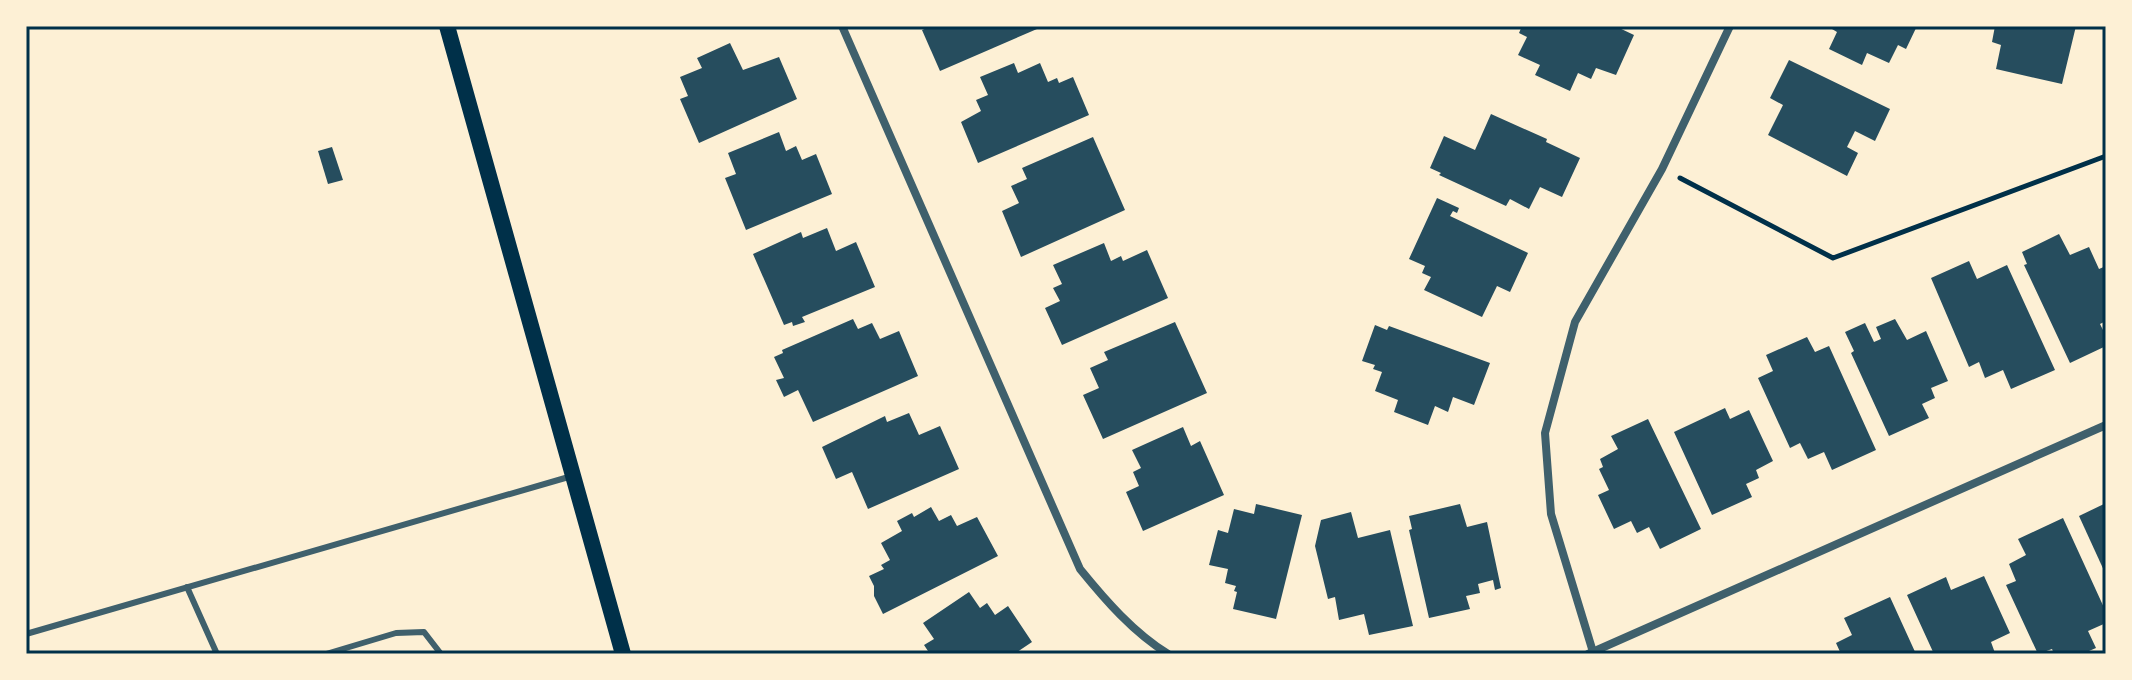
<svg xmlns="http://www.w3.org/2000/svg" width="2132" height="680" font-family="Montserrat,sans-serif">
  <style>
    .building { fill: #264d5e }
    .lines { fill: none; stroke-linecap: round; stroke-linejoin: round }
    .path { stroke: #003049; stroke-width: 5 }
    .service { stroke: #3f606c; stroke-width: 6 }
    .minor { stroke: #3f606c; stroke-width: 8 }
    .secondary { stroke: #003049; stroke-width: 16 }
    .neatline { fill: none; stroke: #003049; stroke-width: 3 }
  </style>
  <rect width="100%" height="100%" fill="#fdf0d5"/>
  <g class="building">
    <polygon points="932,26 1044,26 940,71 922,30"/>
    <polygon points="1522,26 1615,26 1634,35 1616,75 1596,68 1591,79 1578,73 1570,91 1535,75 1540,65 1518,55 1527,37 1519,33"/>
    <polygon points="1827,26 1917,26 1906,49 1898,45 1889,63 1867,53 1862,65 1829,49 1837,32"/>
    <polygon points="1995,26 2076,26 2062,84 1996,69 2001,45 1992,42"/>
    <polygon points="730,43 743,70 779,57 797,99 699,143 680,99 688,96 680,77 702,68 697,58"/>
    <polygon points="1789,60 1890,109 1875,141 1855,131 1847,147 1858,153 1847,176 1768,135 1783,105 1770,98"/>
    <polygon points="1014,63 1018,73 1040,63 1048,82 1057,78 1059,83 1073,77 1089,115 978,163 961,122 981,111 976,100 988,95 980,77"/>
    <polygon points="1491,114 1547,139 1546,142 1580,158 1562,197 1540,187 1529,209 1510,199 1506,206 1439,175 1441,173 1430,168 1444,136 1475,150"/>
    <polygon points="779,132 786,151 796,146 802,160 816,154 832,194 746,230 725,178 736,174 728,153"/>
    <polygon points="1093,137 1125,210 1021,257 1002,211 1019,203 1011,186 1027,179 1022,168"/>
    <polygon points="332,147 343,180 328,184 318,151"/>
    <polygon points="1437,198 1459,208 1457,213 1453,211 1450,216 1528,253 1510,292 1497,286 1482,317 1424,290 1431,277 1422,273 1425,266 1409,259"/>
    <polygon points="827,228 836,251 856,242 875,287 802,317 805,322 793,326 792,322 784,325 753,254 801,232 803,238"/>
    <polygon points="2059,234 2070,255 2089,247 2099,269 2106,266 2106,321 2100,324 2106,336 2106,346 2070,363 2024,265 2027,264 2022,252"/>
    <polygon points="1104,243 1111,261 1121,256 1123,261 1147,250 1168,298 1062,345 1045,308 1060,301 1053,288 1062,284 1053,265"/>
    <polygon points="1969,261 1977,279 2007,265 2055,370 2011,389 2003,370 1985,378 1979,362 1969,367 1931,278"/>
    <polygon points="853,319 858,329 872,323 880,339 899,331 918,376 813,422 798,390 784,397 776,380 784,378 774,357 783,353 782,350"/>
    <polygon points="1895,319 1907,340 1926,331 1948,381 1931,388 1935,398 1922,404 1929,418 1889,436 1851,353 1854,351 1845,332 1865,323 1874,342 1881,339 1876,327"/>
    <polygon points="1175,322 1207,393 1103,439 1083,395 1099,388 1090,368 1108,360 1104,352"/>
    <polygon points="1375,325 1387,330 1389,326 1490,363 1474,405 1453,397 1448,412 1435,406 1428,425 1394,412 1398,400 1375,391 1382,372 1373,369 1375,365 1362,361"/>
    <polygon points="1807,337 1815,352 1829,346 1876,450 1832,470 1824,452 1808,459 1800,443 1790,448 1758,378 1773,371 1766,355"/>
    <polygon points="1725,408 1730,419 1749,410 1773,461 1756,470 1759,478 1746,484 1752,497 1712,515 1674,432"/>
    <polygon points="909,413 919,435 940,426 959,469 868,509 852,472 836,479 822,447 885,416 887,422"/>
    <polygon points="1648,419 1701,529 1660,549 1649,527 1637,533 1631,521 1614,529 1598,495 1609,490 1599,469 1603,467 1600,459 1618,449 1611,436"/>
    <polygon points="1183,427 1191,446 1200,441 1224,495 1143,531 1126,492 1139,486 1133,472 1141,468 1132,450"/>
    <polygon points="2106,503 2106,575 2079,516"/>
    <polygon points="1256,504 1302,515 1276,619 1233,609 1237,592 1234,591 1236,586 1225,583 1228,569 1209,565 1218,530 1228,533 1234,509 1254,514"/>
    <polygon points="1460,504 1467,527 1487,522 1501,588 1495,590 1493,580 1478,584 1480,593 1466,596 1470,609 1429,618 1409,530 1412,529 1409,516"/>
    <polygon points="931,507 939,521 951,515 957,526 977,517 998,556 883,614 874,596 874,586 869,576 884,569 881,565 890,560 881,543 902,531 897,521 912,513 914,517"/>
    <polygon points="1351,512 1358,538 1390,530 1413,626 1369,635 1364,614 1339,620 1335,597 1328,599 1315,546 1321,520"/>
    <polygon points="2063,518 2106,612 2106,623 2088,631 2096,648 2082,654 2054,654 2052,649 2038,654 2006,585 2016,581 2009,564 2026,555 2018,539"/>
    <polygon points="1984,576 2010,633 1991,642 1995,653 1993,654 1934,654 1907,595 1946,577 1951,590"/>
    <polygon points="969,592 980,608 987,603 995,615 1008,606 1032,642 1014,654 930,654 924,645 934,639 923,623"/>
    <polygon points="1890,597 1916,654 1841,654 1836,643 1852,635 1844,618"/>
  </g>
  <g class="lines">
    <polyline class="path" points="1680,178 1833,258 2106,156"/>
    <g class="service">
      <polyline points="187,587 217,654"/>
      <polyline points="26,634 572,476"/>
      <polyline points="326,654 396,633 424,632 441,654"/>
    </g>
    <g class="minor">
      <path d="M842,26L1080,569C1106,601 1133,632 1168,654"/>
      <polyline points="1593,652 1551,514 1545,433 1575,322 1662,169 1730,26"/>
      <polyline points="1588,654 2106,425"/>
    </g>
    <polyline class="secondary" points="447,26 623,654"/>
  </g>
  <rect width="2132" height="680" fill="none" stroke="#fdf0d5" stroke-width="56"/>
  <rect x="28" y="28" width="2076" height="624" class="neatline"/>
</svg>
